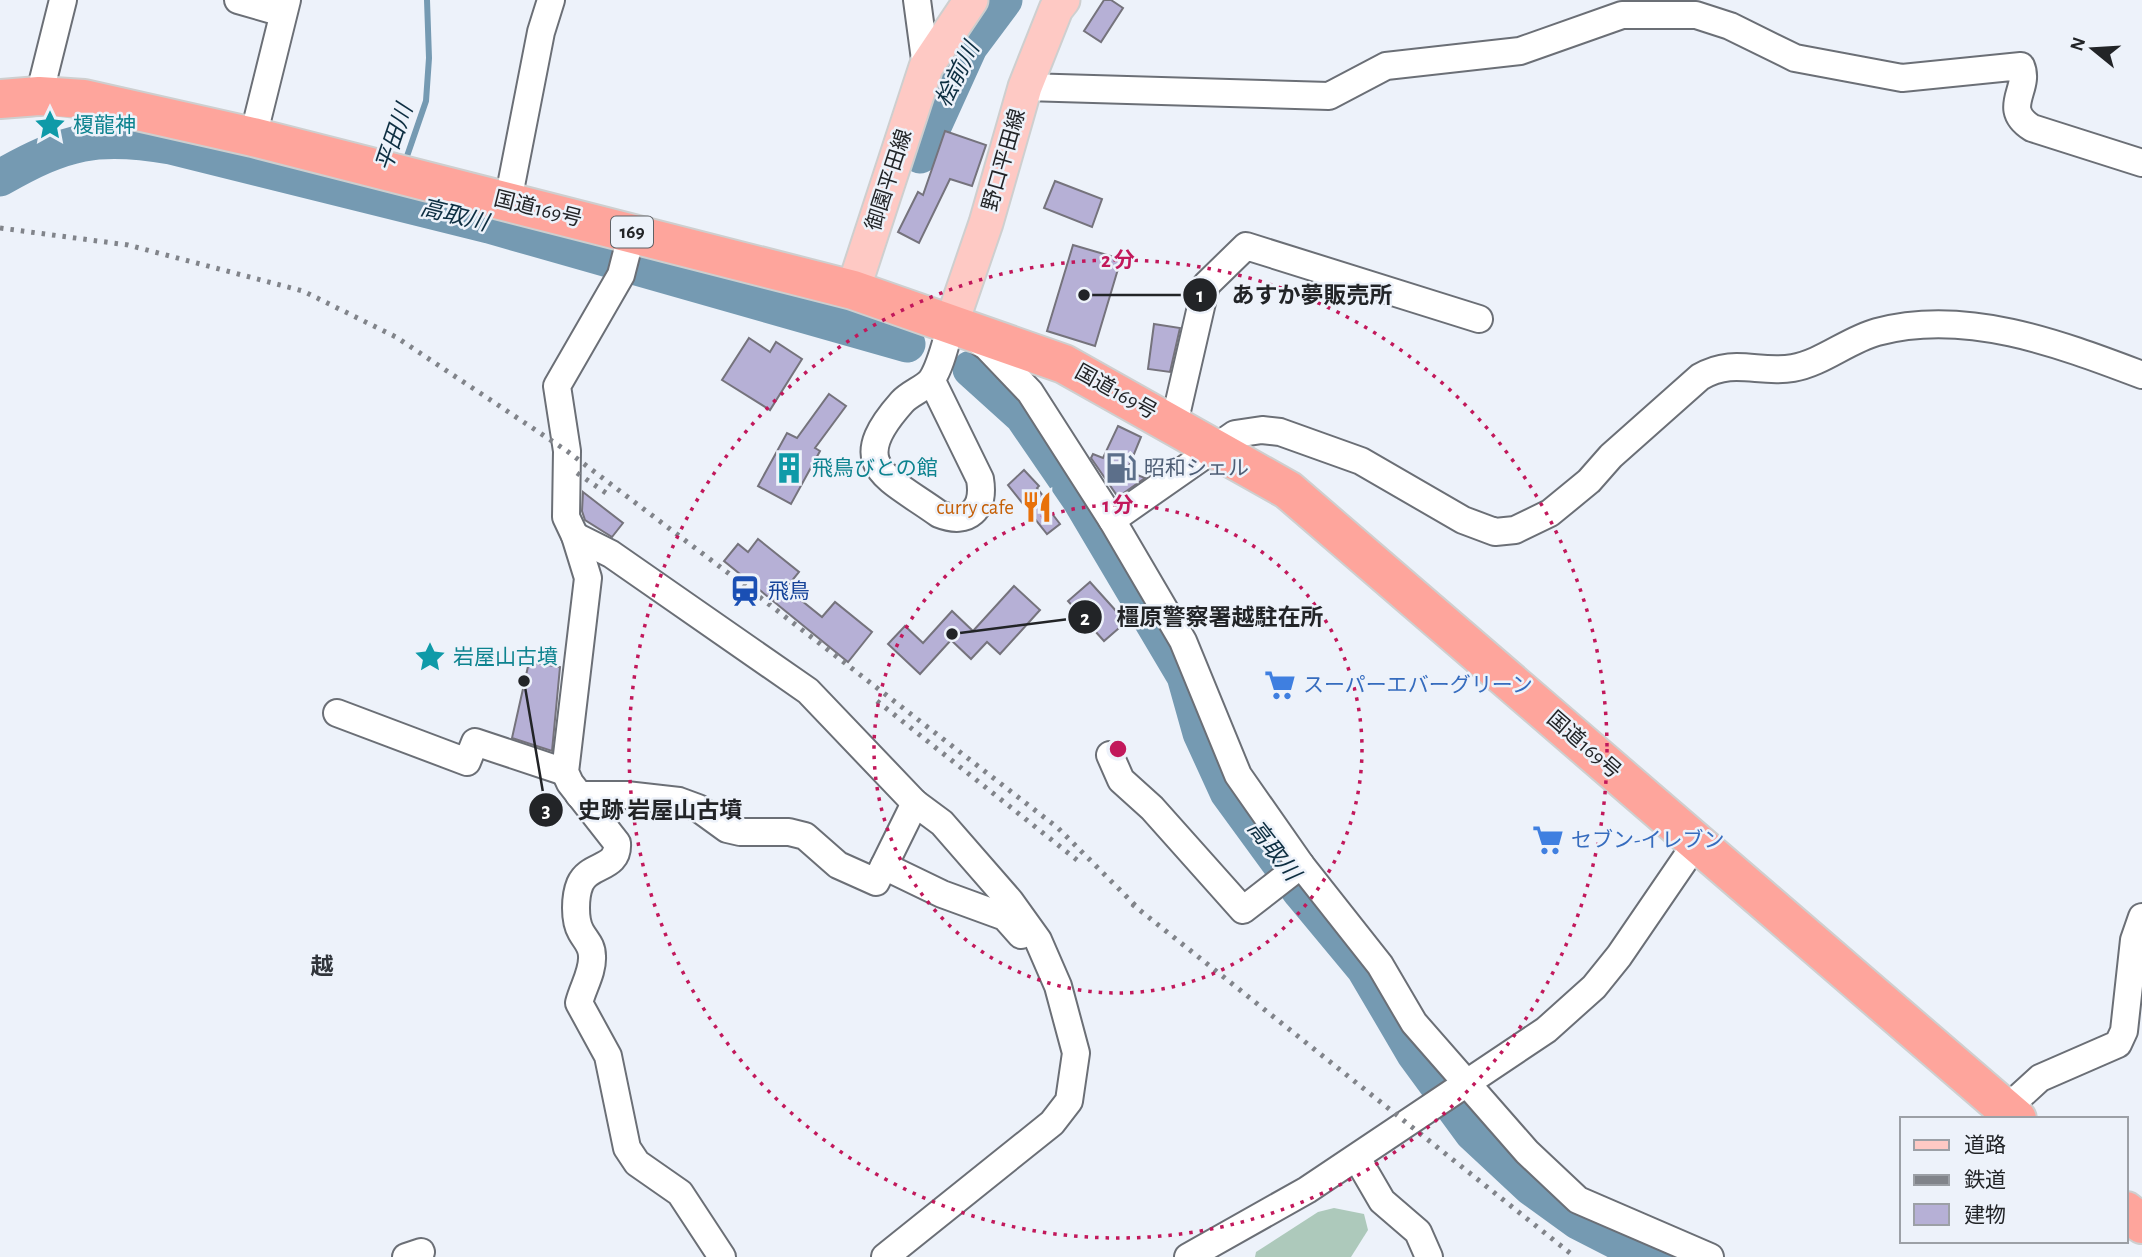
<svg xmlns="http://www.w3.org/2000/svg" width="2142" height="1257" font-family="'Alegreya Sans','Noto Sans JP',sans-serif">
  <style>
    .green { fill: #adc9bb }
    .lines { fill: none; stroke-linecap: round; stroke-linejoin: round }
    .stream { stroke: #759ab2; stroke-width: 6 }
    .river { stroke: #759ab2; stroke-width: 37 }
    .building { fill: #b6b0d6; stroke: #75737c; stroke-width: 2 }
    .minor-casing { stroke: #6b6f76; stroke-width: 30 }
    .major-casing { stroke: #cecfcf; stroke-width: 37 }
    .highway-casing { stroke: #cecfcf; stroke-width: 42 }
    .minor { stroke: #fff; stroke-width: 26 }
    .major { stroke: #fec9c4; stroke-width: 33 }
    .highway { stroke: #fea59c; stroke-width: 38 }
    .rail { stroke: #81848a; stroke-width: 5; stroke-dasharray: 3.5 7; stroke-linecap: butt }
    .ring { fill: none; stroke: #c2185b; stroke-width: 3.5; stroke-dasharray: 3.5 7 }
    .labels { text-anchor: middle; dominant-baseline: central; stroke-width: 5; stroke-linejoin: round; paint-order: stroke }
    .shield { fill: #edf2fa; stroke: #5f6266; stroke-width: 2 }
    .shield-label { font-size: 19px; font-weight: bold; fill: #222427 }
    .culture-label { font-size: 21px; fill: #0d838f; stroke: #edf2fa; text-anchor: start }
    .street-label { font-size: 21px; fill: #222427; stroke: #edf2fa }
    .service-label { font-size: 21px; fill: #4e5e75; stroke: #edf2fa; text-anchor: start }
    .food-label { font-size: 21px; fill: #c56008; stroke: #edf2fa; text-anchor: end }
    .transit-label { font-size: 21px; fill: #164399; stroke: #edf2fa; text-anchor: start }
    .shop-label { font-size: 21px; fill: #366cbe; stroke: #edf2fa; text-anchor: start }
    .water-label { font-size: 23px; font-style: italic; fill: #0d2e41; stroke: #edf2fa }
    .neighbourhood-label { font-size: 23px; font-weight: bold; fill: #30343a; stroke: #edf2fa }
    .centre { fill: #c2185b; stroke: #edf2fa; stroke-width: 3.5 }
    .ring-label { font-size: 21px; text-anchor: middle; font-weight: bold; fill: #c2185b; stroke: #edf2fa; stroke-width: 5; stroke-linejoin: round; paint-order: stroke }
    .leader { fill: none; stroke: #222427; stroke-width: 2.5 }
    .callout-dot { fill: #222427; stroke: #edf2fa; stroke-width: 2.5 }
    .mark-label { font-size: 21px; text-anchor: middle; font-weight: bold; fill: #fff }
    .callout-label { font-size: 23px; text-anchor: middle; font-weight: bold; fill: #222427; stroke: #edf2fa; stroke-width: 5; stroke-linejoin: round; paint-order: stroke }
  </style>
  <rect width="100%" height="100%" fill="#edf2fa"/>
  <polygon class="green" points="1334,1208 1364,1214 1368,1230 1351,1257 1255,1257 1256,1252 1318,1212"/>
  <g class="lines">
    <g class="stream">
      <polyline points="405,162 426,101 429,58 427,0"/>
      <polyline points="391,202 397,186"/>
    </g>
    <g class="river">
      <polyline points="920,155 969,47 1004,0"/>
      <path d="M0,178C65,141 97,133 171,146L489,225L907,344"/>
      <polyline points="971,369 1023,416 1080,499 1185,676 1201,733 1228,792 1301,892 1365,969 1415,1054 1473,1133 1531,1187 1578,1221 1617,1241 1663,1257"/>
    </g>
  </g>
  <g class="building">
    <polygon points="1104,0 1111,0 1123,8 1101,42 1084,31"/>
    <polygon points="945,131 986,145 972,186 950,179 919,243 898,232 918,192 923,195"/>
    <polygon points="1055,181 1102,199 1092,227 1044,208"/>
    <polygon points="1073,245 1121,259 1095,346 1047,331"/>
    <polygon points="1154,324 1180,328 1170,372 1148,369"/>
    <polygon points="749,338 770,352 776,342 802,359 770,410 722,380"/>
    <polygon points="829,394 846,406 815,448 820,451 791,504 758,486 787,433 797,438"/>
    <polygon points="1118,426 1141,437 1127,471 1145,478 1118,497 1091,458 1093,454 1103,458"/>
    <polygon points="1024,470 1039,486 1037,488 1050,505 1047,507 1060,524 1047,534 1008,485"/>
    <polygon points="583,492 623,523 612,537 585,520 582,511"/>
    <polygon points="758,539 799,572 786,588 822,617 835,602 872,632 848,662 724,561 738,544 748,552"/>
    <polygon points="1090,582 1126,622 1104,641 1068,601"/>
    <polygon points="1014,586 1040,610 1000,654 987,642 971,659 951,640 920,674 888,644 905,626 923,643 952,611 973,631"/>
    <polygon points="529,662 560,667 552,751 512,738"/>
  </g>
  <g class="lines">
    <defs>
      <g id="minor">
        <polyline points="238,0 283,13"/>
        <polyline points="917,0 926,67"/>
        <path d="M1025,87L1329,96L1386,66L1520,51L1622,15H1696L1730,26L1795,58L1902,78L2021,66C2031,89 2000,108 2032,128L2142,163"/>
        <polyline points="39,96 63,0"/>
        <polyline points="253,137 287,0"/>
        <polyline points="508,201 541,32 551,0"/>
        <path d="M632,232L621,275L557,386L567,451L566,517L575,536L588,578L565,772L570,783L617,843C619,870 589,863 580,884C575,896 574,920 581,932C586,941 592,945 592,956C593,972 583,987 579,1003L608,1056L627,1148L637,1163L680,1193L722,1257"/>
        <path d="M932,381L980,479C985,509 969,526 939,514C886,476 845,466 902,402C910,393 926,388 932,379C942,363 946,340 952,322L987,347L1030,392L1112,520L1183,641L1238,775L1301,865L1380,965L1414,1023L1527,1152L1578,1200L1710,1257"/>
        <polyline points="1174,424 1206,285 1246,246 1479,319"/>
        <path d="M1112,520L1235,434L1262,430L1280,432L1361,461L1463,520L1495,532L1515,530L1550,513L1589,481L1611,456L1700,377C1734,357 1758,374 1793,368C1822,363 1848,340 1877,332C1966,308 2060,344 2142,375"/>
        <polyline points="575,536 611,554 808,691 915,803 942,823 1010,901 1038,940 1058,986 1076,1053 1069,1101 1052,1123 885,1257"/>
        <polyline points="337,713 467,762 475,742 565,772"/>
        <polyline points="1110,755 1121,780 1152,808 1243,910 1301,865"/>
        <polyline points="579,795 626,795 679,801 698,808 727,829 740,832 789,832 805,836 838,865 876,882 915,803"/>
        <polyline points="884,866 942,894 1005,917 1021,935"/>
        <polyline points="2006,1109 2040,1078 2118,1044 2124,1031 2134,940 2142,917"/>
        <polyline points="1357,1158 1382,1201 1418,1232 1429,1257"/>
        <polyline points="406,1257 421,1252"/>
        <polyline points="1188,1257 1307,1190 1546,1030 1594,987 1619,956 1697,842"/>
      </g>
      <g id="major">
        <polyline points="853,290 926,67 971,0"/>
        <polyline points="952,322 986,223 1025,87 1056,9 1063,0"/>
      </g>
      <g id="highway">
        <polyline points="0,99 39,96 84,99 253,137 853,290 1064,364 1288,490 2017,1119"/>
        <polyline points="2126,1211 2142,1224"/>
      </g>
    </defs>
    <use href="#minor" class="minor-casing"/>
    <use href="#major" class="major-casing"/>
    <use href="#highway" class="highway-casing"/>
    <use href="#minor" class="minor"/>
    <use href="#major" class="major"/>
    <use href="#highway" class="highway"/>
    <g class="rail">
      <polyline points="0,228 128,245 303,291 396,337 567,451 748,588 1058,828 1140,910"/>
      <polyline points="577,473 609,495"/>
      <polyline points="877,701 1082,864"/>
      <polyline points="1132,904 1575,1257"/>
    </g>
  </g>
  <g class="ring">
    <circle cx="1118" cy="749" r="244"/>
    <circle cx="1118" cy="749" r="489"/>
  </g>
  <defs>
    <symbol id="sight-bare" viewBox="-9 -9 18 18"><path d="M0-6L1.8-2.2L6-1.7L2.9 1.2L3.7 5.4L0 3.3L-3.7 5.4L-2.9 1.2L-6-1.7L-1.8-2.2Z" fill="#0f9aa8" stroke="#edf2fa" stroke-width="2.5" paint-order="stroke"/></symbol>
    <symbol id="building-bare" viewBox="-9 -9 18 18"><path d="M-4-6H4V6H1V3H-1V6H-4ZM-2.5-4.3h1.7v1.8h-1.7ZM.8-4.3h1.7v1.8H.8ZM-2.5-1h1.7V.8h-1.7ZM.8-1h1.7V.8H.8Z" fill="#0f9aa8" stroke="#edf2fa" stroke-width="2.5" paint-order="stroke"/></symbol>
    <symbol id="fuel-bare" viewBox="-9 -9 18 18"><path d="M-5.5-6h7V0h2V4h1.3V-2.5L3-4.5l.8-.8L6-3V5H2.5V1h-1V6h-7ZM-4.2-4.7v3.2H.2V-4.7Z" fill="#5c6f8a" stroke="#edf2fa" stroke-width="2.5" paint-order="stroke"/></symbol>
    <symbol id="restaurant-bare" viewBox="-9 -9 18 18"><path d="M-5-6h1v4h1v-4h1v4h1v-4h1v5L-1.5 .5V6h-2V.5L-5-1ZM5-6V6H3V1.5H1.5Q1.5-4 5-6Z" fill="#e8710a" stroke="#edf2fa" stroke-width="2.5" paint-order="stroke"/></symbol>
    <symbol id="station-bare" viewBox="-9 -9 18 18"><path d="M-3-6H3Q5-6 5-4V2Q5 4 3 4L4.5 6H3L1.5 4h-3L-3 6H-4.5L-3 4Q-5 4-5 2V-4Q-5-6-3-6ZM-3.5-4v3h7v-3ZM-3.5 1v1.5H-2V1ZM2 1v1.5H3.5V1Z" fill="#1a4fb4" stroke="#edf2fa" stroke-width="2.5" paint-order="stroke"/></symbol>
    <symbol id="supermarket-bare" viewBox="-9 -9 18 18"><path d="M-6-5.5h2.5l.6 2H6L4.5 2H-2.5L-4.4-4H-6ZM-1.5 3.2a1.3 1.3 0 1 0 .1 0ZM3 3.2a1.3 1.3 0 1 0 .1 0Z" fill="#3f7fe0" stroke="#edf2fa" stroke-width="2.5" paint-order="stroke"/></symbol>
  </defs>
  <g fill-rule="evenodd">
    <use href="#sight-bare" x="28" y="103" width="44" height="44"/>
    <use href="#building-bare" x="767" y="446" width="44" height="44"/>
    <use href="#fuel-bare" x="1099" y="446" width="44" height="44"/>
    <use href="#restaurant-bare" x="1015" y="485" width="44" height="44"/>
    <use href="#station-bare" x="723" y="569" width="44" height="44"/>
    <use href="#sight-bare" x="408" y="635" width="44" height="44"/>
    <use href="#supermarket-bare" x="1258" y="663" width="44" height="44"/>
    <use href="#supermarket-bare" x="1526" y="818" width="44" height="44"/>
  </g>
  <g class="labels">
    <rect class="shield" x="611" y="216.5" width="42" height="31" rx="5"/>
    <g class="shield-label">
      <text x="632" y="232">169</text>
    </g>
    <g class="culture-label">
      <text x="73" y="125">榎龍神</text>
      <text x="812" y="468">飛鳥びとの館</text>
      <text x="453" y="657">岩屋山古墳</text>
    </g>
    <g class="street-label">
      <text transform="translate(1004 160) rotate(-74)">野口平田線</text>
      <text transform="translate(889 180) rotate(-72)">御園平田線</text>
      <text transform="translate(538 209) rotate(14)">国道169号</text>
      <text transform="translate(1116 392) rotate(29)">国道169号</text>
      <text transform="translate(1584 745) rotate(41)">国道169号</text>
    </g>
    <g class="service-label">
      <text x="1144" y="468">昭和シェル</text>
    </g>
    <g class="food-label">
      <text x="1014" y="507">curry cafe</text>
    </g>
    <g class="transit-label">
      <text x="768" y="591">飛鳥</text>
    </g>
    <g class="shop-label">
      <text x="1303" y="685">スーパーエバーグリーン</text>
      <text x="1571" y="840">セブン-イレブン</text>
    </g>
    <g class="water-label">
      <text transform="translate(958 75) rotate(-63)">桧前川</text>
      <text transform="translate(395 138) rotate(-71)">平田川</text>
      <text transform="translate(454 216) rotate(14)">高取川</text>
      <text transform="translate(1273 851) rotate(52)">高取川</text>
    </g>
    <g class="neighbourhood-label">
      <text x="322" y="967">越</text>
    </g>
  </g>
  <circle cx="1118" cy="749" r="10" class="centre"/>
  <g class="ring-label">
    <text x="1118" y="267">2 分</text>
    <text x="1118" y="512">1 分</text>
  </g>
  <path class="leader" d="M1084 295L1200 295M952 634L1085 617M524 681L546 810"/>
  <g class="callout-dot">
    <circle cx="1084" cy="295" r="7"/>
    <circle cx="952" cy="634" r="7"/>
    <circle cx="524" cy="681" r="7"/>
    <circle cx="1200" cy="295" r="18"/>
    <circle cx="1085" cy="617" r="18"/>
    <circle cx="546" cy="810" r="18"/>
  </g>
  <g class="mark-label">
    <text x="1200" y="302">1</text>
    <text x="1085" y="625">2</text>
    <text x="546" y="817">3</text>
  </g>
  <g class="callout-label">
    <text x="1312" y="303">あすか夢販売所</text>
    <text x="1220" y="625">橿原警察署越駐在所</text>
    <text x="660" y="818">史跡 岩屋山古墳</text>
  </g>
  <rect x="1900" y="1117" width="228" height="126" fill="#edf2fa" stroke="#9ca0a6" stroke-width="2"/>
  <rect x="1914" y="1140" width="35" height="10" fill="#fec9c4" stroke="#9ca0a6" stroke-width="2"/>
  <text x="1964" y="1152" font-size="21" fill="#222427">道路</text>
  <rect x="1914" y="1175" width="35" height="10" fill="#81848a" stroke="#9ca0a6" stroke-width="2"/>
  <text x="1964" y="1187" font-size="21" fill="#222427">鉄道</text>
  <rect x="1914" y="1204" width="35" height="21" fill="#b6b0d6" stroke="#9ca0a6" stroke-width="2"/>
  <text x="1964" y="1222" font-size="21" fill="#222427">建物</text>
  <g transform="translate(2093 49) rotate(288)" stroke="#edf2fa" stroke-width="5" paint-order="stroke">
  <path d="M0-5L12 26L0 18L-12 26Z" fill="#222427"/>
  <text y="-10" font-size="19" font-weight="bold" text-anchor="middle" fill="#222427">N</text>
  </g>
</svg>
